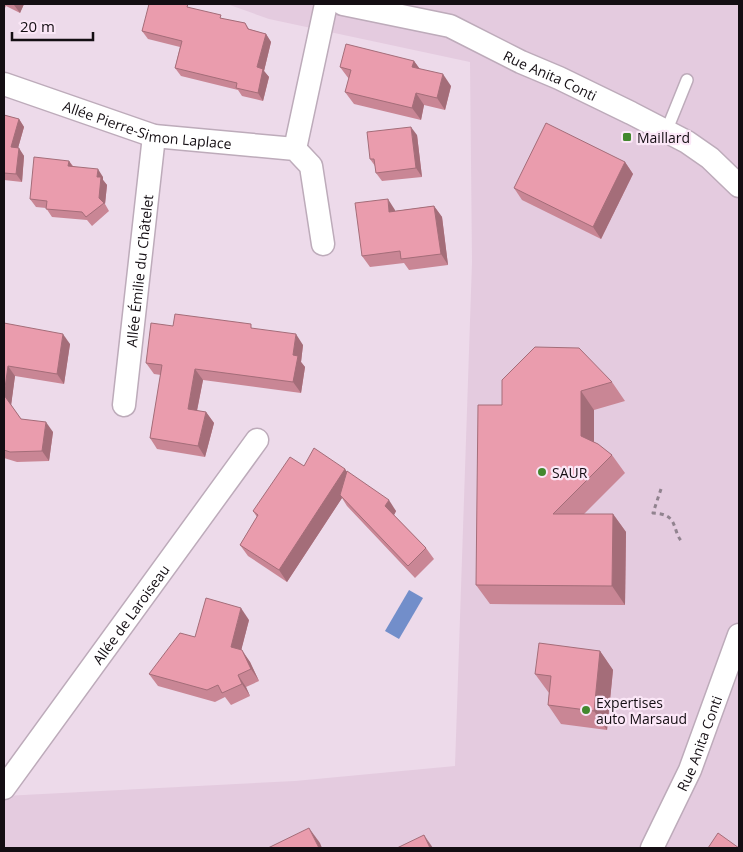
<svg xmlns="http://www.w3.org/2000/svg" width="743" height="852" font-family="'Open Sans',sans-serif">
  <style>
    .built { fill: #e4cbdf }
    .water { fill: #728eca }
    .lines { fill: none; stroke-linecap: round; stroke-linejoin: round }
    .service-casing { stroke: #bdabba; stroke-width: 14 }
    .minor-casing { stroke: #bdabba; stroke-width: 25 }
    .path { stroke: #91838f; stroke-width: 3; stroke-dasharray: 4 4; stroke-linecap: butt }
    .service { stroke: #fff; stroke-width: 11 }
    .minor { stroke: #fff; stroke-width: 22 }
    .wall { fill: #c98695 }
    .shaded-wall { fill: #a46d79 }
    .building { fill: #ea9cad; stroke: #a46d79 }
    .poi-dot { fill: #42882e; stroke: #fbe7f7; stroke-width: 2 }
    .labels { text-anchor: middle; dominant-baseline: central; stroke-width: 4.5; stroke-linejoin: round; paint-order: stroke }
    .street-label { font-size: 14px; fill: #140e13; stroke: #fbe7f7 }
    .poi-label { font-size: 14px; fill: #140e13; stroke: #fbe7f7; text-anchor: start }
  </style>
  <rect width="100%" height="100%" fill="#eddaea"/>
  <polygon class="built" points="227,4 739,4 739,848 4,848 4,796 295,781 455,766 472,262 470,62 269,19"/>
  <polygon class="water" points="409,590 423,598 399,639 385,631"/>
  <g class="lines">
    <defs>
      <polyline id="service" points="666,132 687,80"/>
      <g id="minor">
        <path id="s1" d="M343,4L450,26L521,62L559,78L631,113L687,142L710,158L739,186"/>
        <path id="s2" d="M4,84L154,136L295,149L311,166L323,244"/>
        <polyline points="295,149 326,4"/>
        <path id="s3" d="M124,405L154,136"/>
        <path id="s4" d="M4,788L257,440"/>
        <path id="s5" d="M652,848L690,770L739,635"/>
      </g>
    </defs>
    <use href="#service" class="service-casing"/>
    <use href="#minor" class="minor-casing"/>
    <path class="path" d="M661,489L653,513C680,514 671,531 683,543"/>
    <use href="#service" class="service"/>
    <use href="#minor" class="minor"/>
  </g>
  <g class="wall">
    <polygon points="4,4 24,4 20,13 6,6 4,10"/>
    <polygon points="191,8 224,19 245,23 249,29 266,34 271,42 264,71 269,77 263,101 242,96 238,90 181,76 175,68 180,47 148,39 142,31"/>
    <polygon points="414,61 419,68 451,86 445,110 424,105 421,120 354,104 345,92 349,79 340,67"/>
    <polygon points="4,115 19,119 24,127 18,148 24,156 22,182 4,180"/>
    <polygon points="417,135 422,177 382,181 376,173 375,166 370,159"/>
    <polygon points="69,161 73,166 103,177 103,180 107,185 105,204 109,211 92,226 87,220 52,217 46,208 36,207 30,199"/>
    <polygon points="625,162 633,174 601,239 522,200 514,188"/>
    <polygon points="434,206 442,217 448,265 409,270 404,263 370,267 362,256 395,210 395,211"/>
    <polygon points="4,323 70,344 64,384 15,376 11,405 21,419 53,432 49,461 17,462 4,458"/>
    <polygon points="173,326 255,329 303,345 301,362 305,367 301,393 203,380 197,411 206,412 214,423 205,457 157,449 150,438 161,375 154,374 146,363"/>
    <polygon points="612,382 625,401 594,410 594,442 612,455 625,473 584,514 613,514 626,532 625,605 490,604 476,585 502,405"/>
    <polygon points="304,466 345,469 346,471 396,511 394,515 426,548 434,559 415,578 347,506 342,498 287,582 248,556 240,545 257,517 253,511"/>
    <polygon points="249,620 241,650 250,662 259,681 246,687 250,696 231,705 225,697 215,702 158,686 149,674 195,637"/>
    <polygon points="600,651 613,670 607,730 561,724 548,705 549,693 535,674"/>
  </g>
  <g class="shaded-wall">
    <polygon points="14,4 24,4 20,13 14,5"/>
    <polygon points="266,34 271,42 264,71 269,77 263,101 258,93 257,67"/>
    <polygon points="414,61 422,72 412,67"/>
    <polygon points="443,74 451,86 445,110 437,98"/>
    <polygon points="416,93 424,105 421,120 412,108"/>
    <polygon points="19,119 24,127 16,155 11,147"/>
    <polygon points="411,127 417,135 422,177 416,168"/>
    <polygon points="19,148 24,156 22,182 16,174"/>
    <polygon points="69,161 74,169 68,166"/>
    <polygon points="625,162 633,174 601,239 593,227"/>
    <polygon points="98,169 103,177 103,180 107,185 105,204 99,198 97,177"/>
    <polygon points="388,199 395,210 397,223 389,212"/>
    <polygon points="434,206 442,217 448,265 441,254"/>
    <polygon points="63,334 70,344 64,384 57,374"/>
    <polygon points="296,334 303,345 301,362 305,367 301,393 293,382 293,355"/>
    <polygon points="8,366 15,376 11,406 4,395"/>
    <polygon points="195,369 203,380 195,420 188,409"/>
    <polygon points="581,391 594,410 594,455 581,436"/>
    <polygon points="206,412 214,423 205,457 198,446"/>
    <polygon points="46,422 53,432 49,461 42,451"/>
    <polygon points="345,469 353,481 340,495 342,498 287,582 279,570"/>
    <polygon points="389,500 396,511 393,517 385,506"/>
    <polygon points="613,514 626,532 625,605 612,586"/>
    <polygon points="241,608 249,620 239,659 231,647"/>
    <polygon points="242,650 250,662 259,681 251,669"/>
    <polygon points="600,651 613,670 607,730 594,711"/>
    <polygon points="238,675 246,687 250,696 242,684"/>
    <polygon points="309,828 320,843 322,848 319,848"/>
    <polygon points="424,835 433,848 430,848"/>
  </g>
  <g class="building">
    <polygon points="149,4 188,4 187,7 221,15 220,18 245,23 248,29 266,34 257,67 263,69 258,93 236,88 237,83 175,68 182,41 142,31"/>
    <polygon points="346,44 414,61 412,67 443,74 437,98 416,93 412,108 345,92 351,70 340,67"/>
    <polygon points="4,115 19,119 11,147 19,148 16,174 4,173"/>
    <polygon points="546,123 625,162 593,227 514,188"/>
    <polygon points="411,127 416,168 376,173 374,159 370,159 367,132"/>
    <polygon points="34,157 69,161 68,166 98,169 97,177 101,177 99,198 104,203 86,217 82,212 46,209 47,201 30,199"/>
    <polygon points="388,199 389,212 434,206 441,254 401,259 400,251 362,256 355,203"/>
    <polygon points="175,314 251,324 251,328 296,334 293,355 298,356 293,382 195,369 188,409 206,412 198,446 150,438 162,365 146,363 151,323 173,326"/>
    <polygon points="4,323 63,334 57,374 8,366 4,395 21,419 46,422 42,451 10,452 4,450"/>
    <polygon points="535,347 579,348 612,382 581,391 581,436 598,444 612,455 553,514 613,514 612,586 476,585 478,405 502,405 502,380"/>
    <polygon points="314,448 345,469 279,570 240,545 258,515 253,511 290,457 304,466"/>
    <polygon points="347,471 389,500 385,506 426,548 408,566 340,495"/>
    <polygon points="206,598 241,608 231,647 242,650 251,669 238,675 242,684 222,693 218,685 207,690 149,674 180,633 195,637"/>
    <polygon points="539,643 600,651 594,711 548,705 551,676 535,674"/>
    <polygon points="309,828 319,848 268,848"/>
    <polygon points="718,833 739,848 708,848"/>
    <polygon points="424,835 430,848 397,848"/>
  </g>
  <g class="poi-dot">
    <rect x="622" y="132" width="10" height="10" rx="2.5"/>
    <circle cx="542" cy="472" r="5"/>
    <circle cx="586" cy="710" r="5"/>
  </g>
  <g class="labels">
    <g class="street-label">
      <text stroke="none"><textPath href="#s1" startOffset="221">Rue Anita Conti</textPath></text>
      <text stroke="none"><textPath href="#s2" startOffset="150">Allée Pierre-Simon Laplace</textPath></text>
      <text stroke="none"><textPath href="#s3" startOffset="135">Allée Émilie du Châtelet</textPath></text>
      <text stroke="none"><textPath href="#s4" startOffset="215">Allée de Laroiseau</textPath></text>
      <text stroke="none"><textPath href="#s5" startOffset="115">Rue Anita Conti</textPath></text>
    </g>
    <g class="poi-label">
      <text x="637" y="137">Maillard</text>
      <text x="552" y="472">SAUR</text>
      <text x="596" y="702">Expertises<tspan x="596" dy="16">auto Marsaud</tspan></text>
    </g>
  </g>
  <rect width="743" height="852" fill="none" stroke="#140e13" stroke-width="10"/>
  <path d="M12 32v8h81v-8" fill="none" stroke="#140e13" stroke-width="2.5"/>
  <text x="20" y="32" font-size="15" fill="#140e13" stroke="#fbe7f7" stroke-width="4" paint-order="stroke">20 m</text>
</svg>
